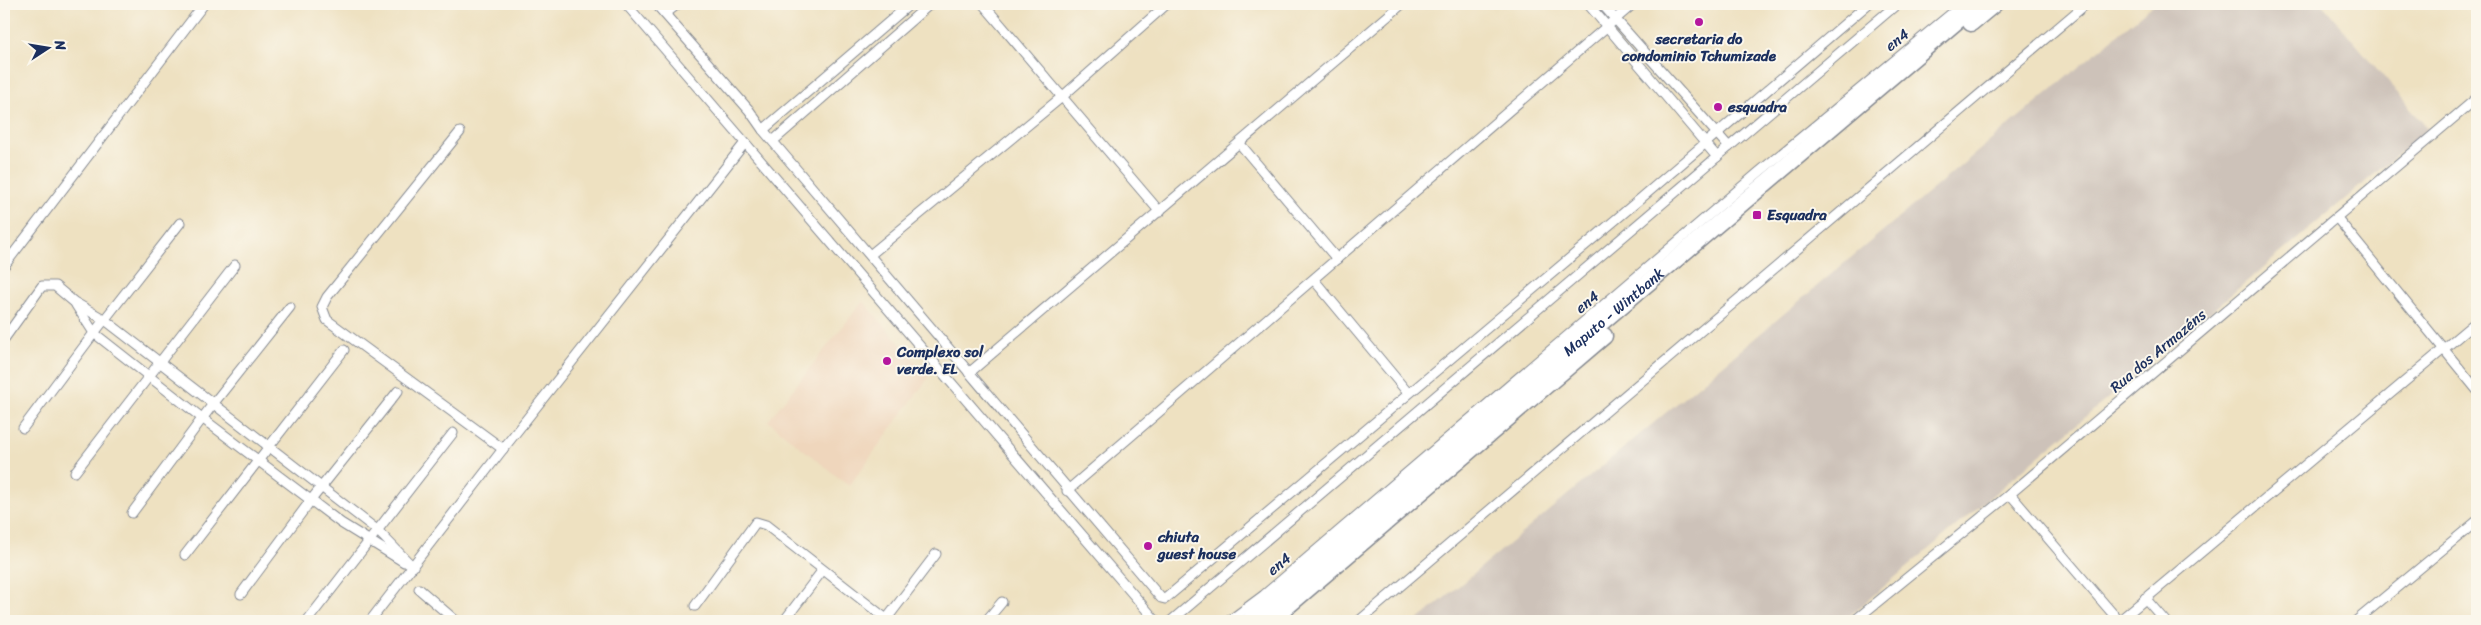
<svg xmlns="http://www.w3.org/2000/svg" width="2481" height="625" font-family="Sriracha,sans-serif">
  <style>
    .built { fill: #efd6bc }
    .industrial { fill: #cdc2b9 }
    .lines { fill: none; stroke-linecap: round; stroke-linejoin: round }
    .street-casing { stroke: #848890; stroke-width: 11 }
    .highway-casing { stroke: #848890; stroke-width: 19 }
    .street { stroke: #fff; stroke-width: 9 }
    .highway { stroke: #fff; stroke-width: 16 }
    .poi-dot { fill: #b5179e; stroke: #fbf7ec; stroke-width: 2 }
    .labels { text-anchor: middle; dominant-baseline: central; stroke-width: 4; stroke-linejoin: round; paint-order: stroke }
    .poi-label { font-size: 15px; font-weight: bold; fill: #1b2f5e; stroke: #fbf7ec; text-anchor: start }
    .street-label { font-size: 15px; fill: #1b2f5e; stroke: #fbf7ec }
  </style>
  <rect width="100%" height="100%" fill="#fbf7ec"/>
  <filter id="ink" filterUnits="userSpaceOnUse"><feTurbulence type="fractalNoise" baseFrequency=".02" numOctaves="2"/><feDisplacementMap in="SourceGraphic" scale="10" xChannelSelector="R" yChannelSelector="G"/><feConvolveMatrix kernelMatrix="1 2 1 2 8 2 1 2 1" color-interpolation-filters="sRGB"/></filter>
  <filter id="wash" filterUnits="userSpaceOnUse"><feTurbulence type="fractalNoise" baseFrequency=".0096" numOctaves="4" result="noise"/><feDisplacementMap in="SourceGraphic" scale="20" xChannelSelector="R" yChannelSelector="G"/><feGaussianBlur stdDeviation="1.12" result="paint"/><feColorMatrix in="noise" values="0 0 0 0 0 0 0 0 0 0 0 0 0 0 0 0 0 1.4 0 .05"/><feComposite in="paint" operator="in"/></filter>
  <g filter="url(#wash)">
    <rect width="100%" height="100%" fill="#eee1c1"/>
    <polygon class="built" points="863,301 929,377 849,486 768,421"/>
    <polygon class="industrial" points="2154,4 2322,4 2428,129 1843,621 1417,621"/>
  </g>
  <g filter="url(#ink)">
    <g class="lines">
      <defs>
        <g id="street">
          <polyline points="626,4 1156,621"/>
          <polyline points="656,4 749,110 763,130 1161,598 1165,599 1639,200 1868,4"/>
          <polyline points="983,4 1160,212"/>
          <polyline points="1588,4 1717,157"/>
          <polyline points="1602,4 1729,147"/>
          <polyline points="665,14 678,4"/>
          <polyline points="763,130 910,4"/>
          <polyline points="460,132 327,297 322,307 327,320 503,449"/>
          <polyline points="773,141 930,4"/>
          <polyline points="1240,144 1337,259"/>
          <polyline points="2337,218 2477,390"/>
          <polyline points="870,255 1063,96 1167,4"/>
          <polyline points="4,266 204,4"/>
          <polyline points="1314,280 1408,393"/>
          <polyline points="76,305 94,333 202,418 341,523 404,562"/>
          <polyline points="4,339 42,286 55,286 74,302 105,320 377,530 413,567"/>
          <polyline points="969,373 1402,4"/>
          <polyline points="23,428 94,333 180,223"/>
          <polyline points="75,472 235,265"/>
          <polyline points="1067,491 1633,4"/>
          <polyline points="2010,494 2119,621"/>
          <polyline points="132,513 213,404 290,307"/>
          <polyline points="185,555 344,350"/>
          <polyline points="419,589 456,621"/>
          <polyline points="241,594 311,500 398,391"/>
          <polyline points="2145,598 2165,621"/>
          <polyline points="695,606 756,522 766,525 889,621"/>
          <polyline points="307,621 453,433"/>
          <polyline points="370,621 503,449 744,144"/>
          <polyline points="784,621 822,571"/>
          <polyline points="885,621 936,554"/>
          <polyline points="986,621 1002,602"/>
          <polyline points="1171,621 1897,4"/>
          <polyline points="1229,621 1264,595 1758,173 1963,4"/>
          <polyline points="1359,621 2086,4"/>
          <polyline points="1854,621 2010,494 2477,98"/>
          <polyline points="2119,621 2477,321"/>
          <polyline points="2356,621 2477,521"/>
        </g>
        <g id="highway">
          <polyline points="1971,23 1994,4"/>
          <path id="s1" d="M1249,621L1977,4"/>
          <polyline points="1270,621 1604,336"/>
        </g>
      </defs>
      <use href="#street" class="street-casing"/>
      <use href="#highway" class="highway-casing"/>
      <use href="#street" class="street"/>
      <use href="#highway" class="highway"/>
    </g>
  </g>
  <g class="poi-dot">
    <circle cx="1699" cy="22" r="5"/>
    <circle cx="1718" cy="107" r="5"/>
    <rect x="1752" y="210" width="10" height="10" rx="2.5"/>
    <circle cx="887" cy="361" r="5"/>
    <circle cx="1148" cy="546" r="5"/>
  </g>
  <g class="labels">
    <g class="poi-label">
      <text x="1699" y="39" text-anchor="middle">secretaria do<tspan x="1699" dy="17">condominio Tchumizade</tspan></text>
      <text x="1728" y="107">esquadra</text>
      <text x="1767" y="215">Esquadra</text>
      <text x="897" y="352">Complexo sol<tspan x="897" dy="17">verde. EL</tspan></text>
      <text x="1158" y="537">chiuta<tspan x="1158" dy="17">guest house</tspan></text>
    </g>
    <g class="street-label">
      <text transform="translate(1897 40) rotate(-39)">en4</text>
      <text transform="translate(1587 302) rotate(-40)">en4</text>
      <text stroke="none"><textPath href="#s1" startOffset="478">Maputo - Wintbank</textPath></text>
      <text transform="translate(2158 351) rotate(-40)">Rua dos Armazéns</text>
      <text transform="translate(1279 564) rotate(-40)">en4</text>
    </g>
  </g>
  <rect width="2481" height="625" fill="none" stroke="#fbf7ec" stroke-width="20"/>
  <g transform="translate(48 48) rotate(78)" stroke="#fbf7ec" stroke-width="4" paint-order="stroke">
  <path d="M0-4L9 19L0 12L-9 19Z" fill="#1b2f5e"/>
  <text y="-8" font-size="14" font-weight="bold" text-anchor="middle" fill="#1b2f5e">N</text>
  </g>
</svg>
